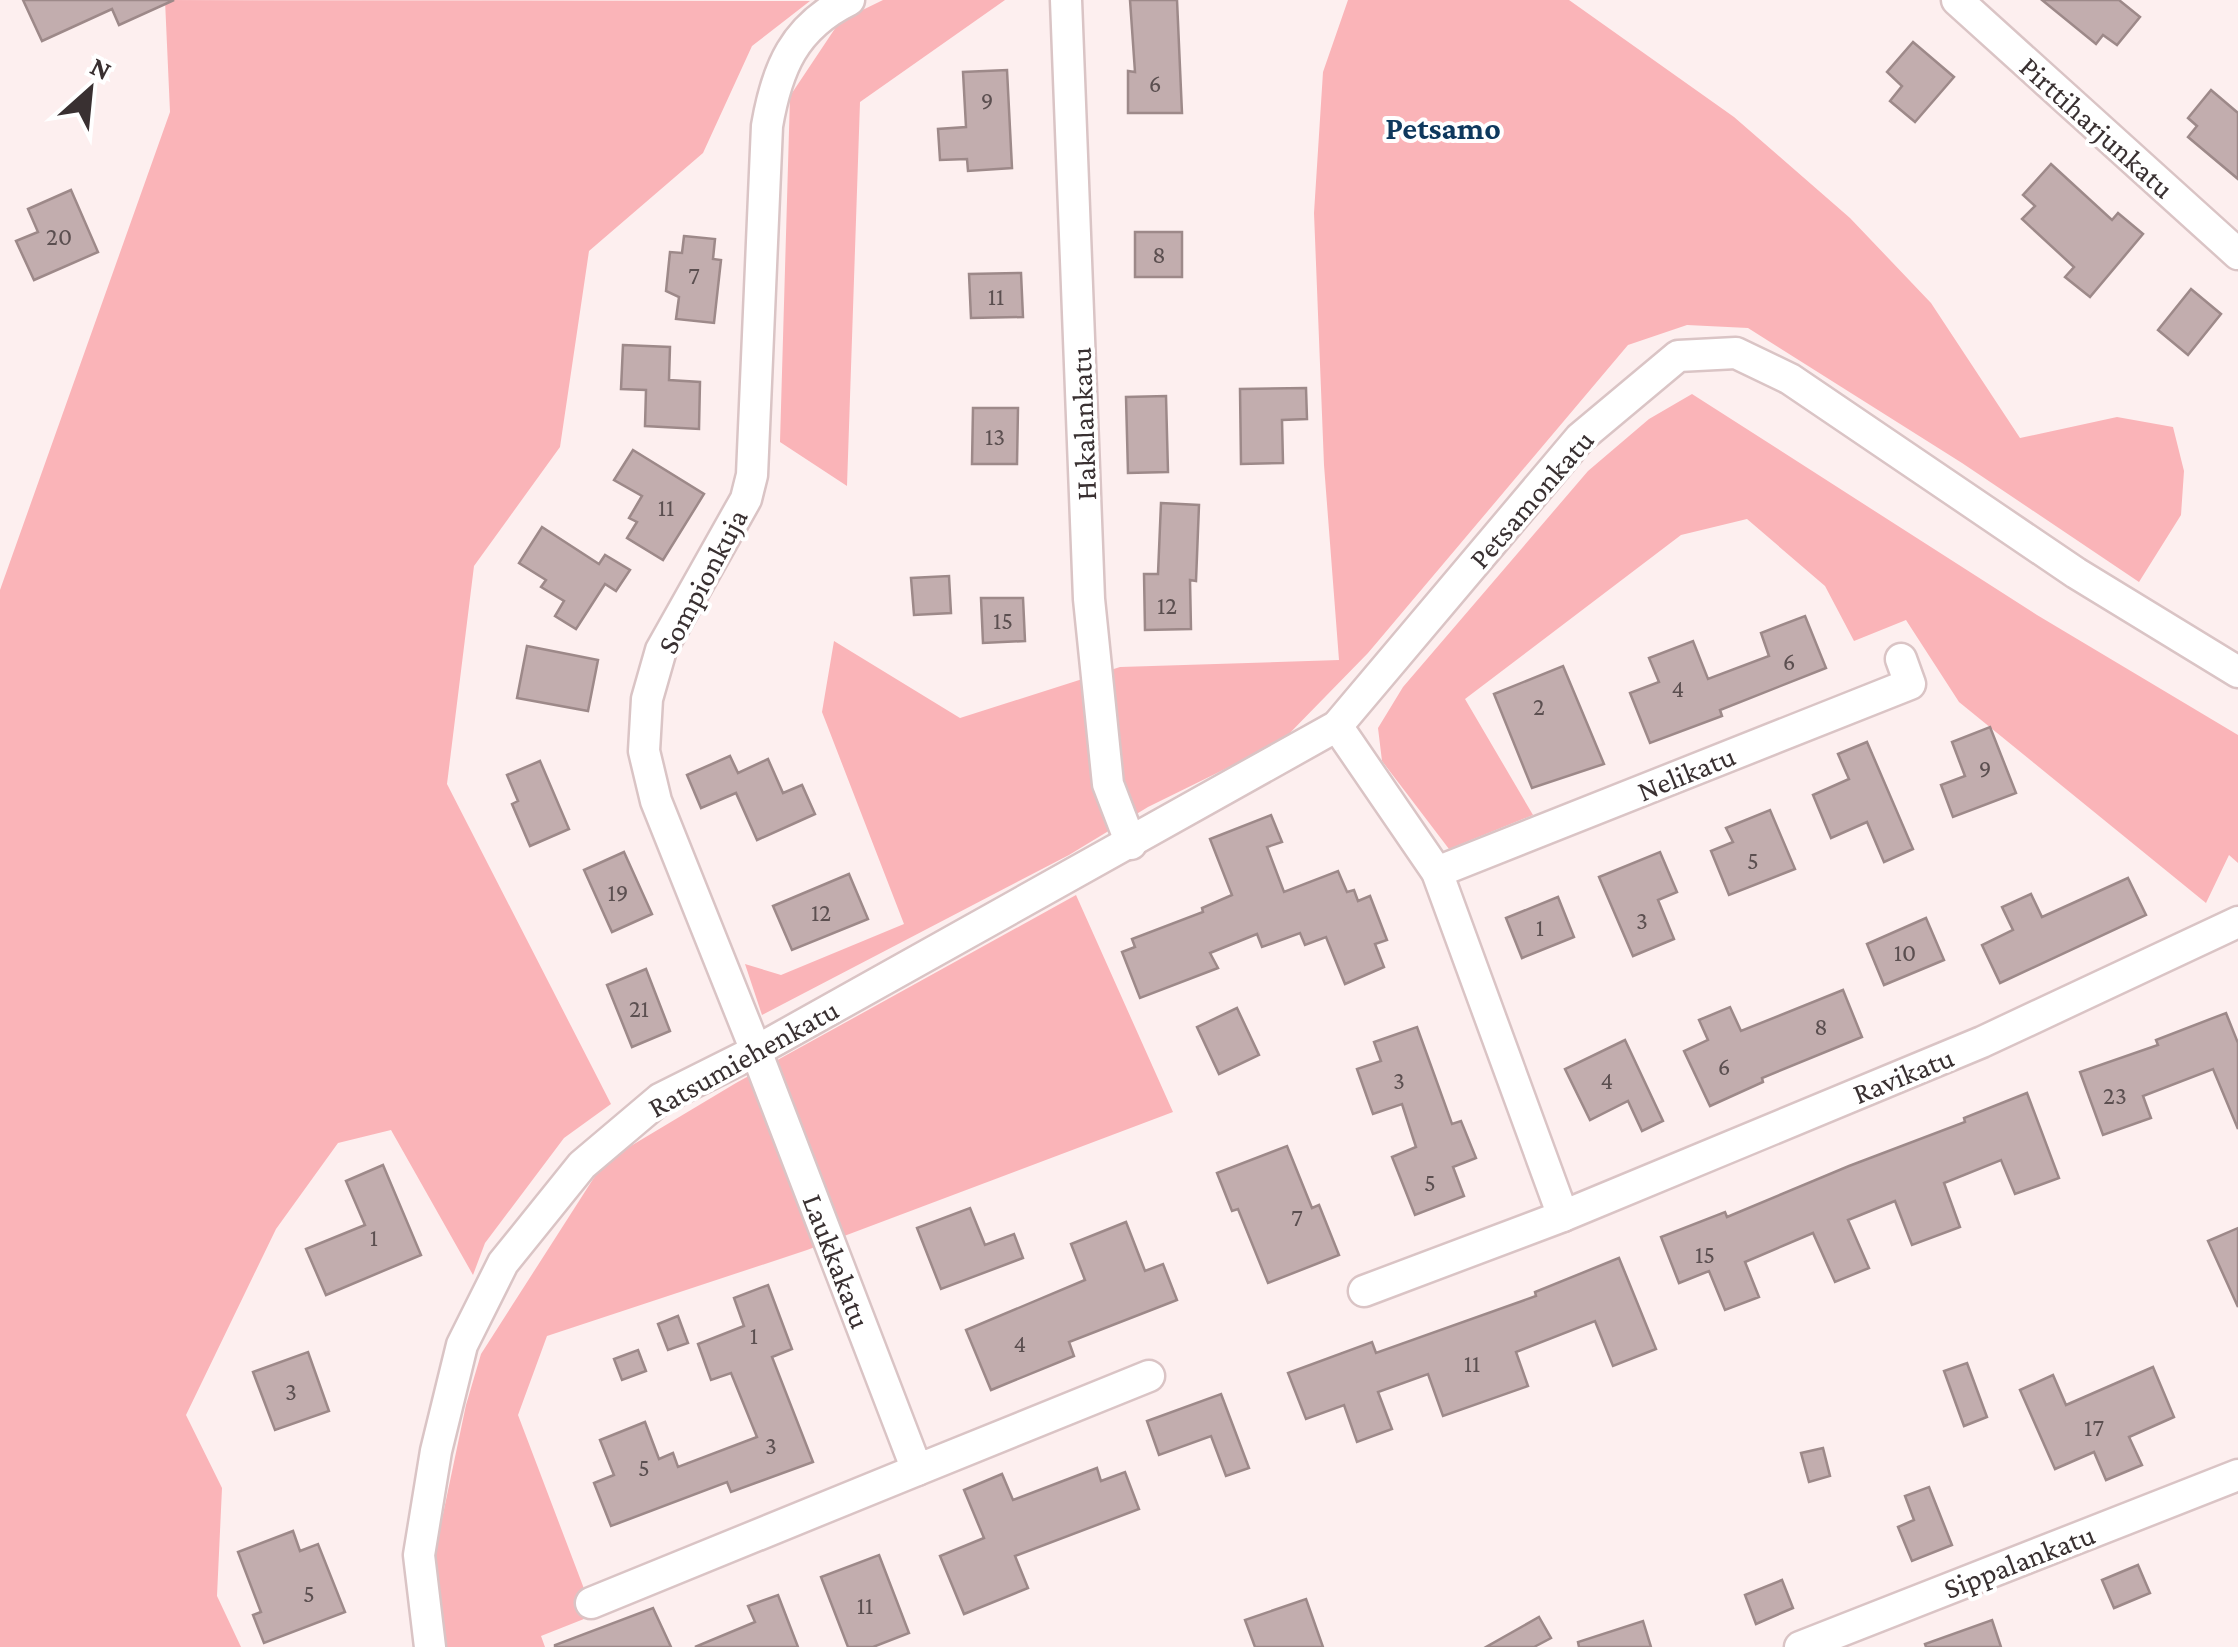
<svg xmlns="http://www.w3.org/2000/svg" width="2238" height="1647" font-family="'Crimson Pro',serif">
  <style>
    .green { fill: #fab4b8 }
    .building { fill: #c2adae; stroke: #9d8989; stroke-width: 2.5 }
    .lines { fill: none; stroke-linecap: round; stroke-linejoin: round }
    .minor-casing { stroke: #dac4c5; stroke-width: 35 }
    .minor { stroke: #fff; stroke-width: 30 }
    .labels { text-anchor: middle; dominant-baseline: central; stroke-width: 8; stroke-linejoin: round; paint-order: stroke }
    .number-label { font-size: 25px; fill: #5b4f50 }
    .street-label { font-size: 30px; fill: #393031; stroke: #fff }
    .neighbourhood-label { font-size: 32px; font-weight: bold; fill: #0e385d; stroke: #fff }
  </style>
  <rect width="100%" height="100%" fill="#fdefef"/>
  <g class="green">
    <polygon points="165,0 810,1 752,46 703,153 589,251 560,447 474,566 447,784 611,1104 564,1138 485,1243 473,1275 391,1130 338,1143 276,1229 186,1415 222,1488 217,1596 241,1647 0,1647 0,590 170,112"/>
    <polygon points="883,0 1005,0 860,102 847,486 780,442 790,96 840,21"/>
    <polygon points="1348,0 1569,0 1734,117 1850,218 1931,303 2020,438 2117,417 2173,427 2184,471 2181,515 2139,582 1962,463 1748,328 1687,325 1628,345 1368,653 1282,741 1148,807 1069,855 762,1015 745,964 781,975 904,924 822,712 834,641 960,718 1120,667 1339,660 1324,465 1314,213 1323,72"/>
    <polygon points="1692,394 2037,615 2238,735 2238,863 2229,855 2206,903 1959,702 1906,620 1854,641 1825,586 1747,519 1681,535 1465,699 1533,815 1449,849 1382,761 1378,728 1403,687 1588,471 1649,419"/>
    <polygon points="1076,895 1173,1112 807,1250 547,1336 518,1415 594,1615 541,1636 545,1647 447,1647 434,1557 466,1405 481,1354 604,1162 736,1083"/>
  </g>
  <g class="building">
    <polygon points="23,0 174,0 119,25 112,9 42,41"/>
    <polygon points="1130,0 1177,0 1182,113 1128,113 1128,71 1135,72"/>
    <polygon points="2042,0 2119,0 2140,17 2117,45 2103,35 2096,44"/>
    <polygon points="1913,42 1954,77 1915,122 1890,101 1902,86 1887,72"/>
    <polygon points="1007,70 1012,168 968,171 967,159 940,160 938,129 966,127 963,72"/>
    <polygon points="2211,90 2238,113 2238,179 2188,137 2197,126 2188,118"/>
    <polygon points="2051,164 2112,220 2118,213 2143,234 2090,297 2065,277 2074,267 2022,219 2035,206 2023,195"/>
    <polygon points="71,190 98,252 34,280 16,241 38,232 28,209"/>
    <rect x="1135" y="232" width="47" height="45"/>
    <polygon points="684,236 715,239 713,259 721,260 714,323 676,319 679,297 666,291 670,252 682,253"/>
    <polygon points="1021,273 1023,317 971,318 969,274"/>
    <polygon points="2191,289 2221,314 2188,355 2158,330"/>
    <polygon points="623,345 670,347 669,380 700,382 699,429 645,426 646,390 621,389"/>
    <polygon points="1306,388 1307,419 1282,420 1283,463 1241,464 1240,389"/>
    <polygon points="1166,396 1168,472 1128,473 1126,397"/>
    <polygon points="973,408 1018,408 1017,464 972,464"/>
    <polygon points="633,450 704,494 663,560 627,538 637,522 629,518 642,496 614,480"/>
    <polygon points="1161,503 1199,505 1196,581 1190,580 1191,629 1145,630 1144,574 1158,574"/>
    <polygon points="542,527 599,564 605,555 630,570 616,591 605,584 576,629 555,616 564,601 541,587 546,580 519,563"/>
    <polygon points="949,576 951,613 914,615 911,578"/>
    <polygon points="981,598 1023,598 1025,641 983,643"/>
    <polygon points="1805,616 1826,668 1720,710 1722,716 1650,743 1630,693 1659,682 1649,658 1693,641 1708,679 1769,656 1761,633"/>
    <polygon points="527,646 598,660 588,711 517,698"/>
    <polygon points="1563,666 1604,764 1532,788 1494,694"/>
    <polygon points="1990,727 2016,793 1953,817 1941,785 1965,776 1952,742"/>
    <polygon points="1867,742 1913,849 1884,862 1867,822 1831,838 1813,795 1849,779 1838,754"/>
    <polygon points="730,756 738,773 768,759 783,793 802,785 815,814 757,840 736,793 701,808 687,775"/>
    <polygon points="540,761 569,829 530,846 512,804 518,801 507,775"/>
    <polygon points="1770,810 1795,869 1729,895 1711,851 1733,842 1726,828"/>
    <polygon points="1271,815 1282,842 1267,847 1284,892 1338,871 1347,892 1354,890 1358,901 1370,896 1387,940 1375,944 1384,967 1345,984 1326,937 1305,945 1300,933 1262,947 1257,934 1210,953 1218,968 1140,998 1122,952 1135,947 1132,939 1203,912 1202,908 1232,895 1210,839"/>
    <polygon points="624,852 652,914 612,932 584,870"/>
    <polygon points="1660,852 1677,892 1658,900 1674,939 1633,956 1599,877"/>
    <polygon points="849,874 868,919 792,950 773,906"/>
    <polygon points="2128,878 2146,915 2000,983 1982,945 2013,930 2002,907 2031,894 2042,917"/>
    <polygon points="1558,897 1574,937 1522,958 1506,918"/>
    <polygon points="1926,918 1944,960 1884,985 1867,944"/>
    <polygon points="646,969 670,1031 632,1047 607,985"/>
    <polygon points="1843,990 1862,1037 1762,1078 1763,1082 1710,1106 1684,1051 1708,1040 1699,1020 1730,1007 1741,1031"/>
    <polygon points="1237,1008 1259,1055 1219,1074 1197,1027"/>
    <polygon points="2226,1013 2238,1043 2238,1129 2213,1069 2143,1096 2151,1118 2103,1135 2080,1072 2158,1045 2156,1040"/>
    <polygon points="1417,1027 1452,1124 1461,1121 1476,1158 1453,1167 1464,1196 1415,1215 1392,1157 1416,1147 1402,1104 1373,1114 1357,1069 1381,1061 1374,1042"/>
    <polygon points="1625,1040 1663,1121 1642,1131 1628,1101 1590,1120 1565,1069"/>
    <polygon points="2027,1093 2059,1178 2015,1194 2001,1160 1944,1183 1960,1227 1912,1245 1895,1201 1848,1220 1869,1268 1835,1282 1813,1233 1745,1262 1759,1297 1725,1310 1709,1271 1679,1283 1661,1237 1725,1212 1727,1217 1849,1166 1965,1122 1964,1118"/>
    <polygon points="1287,1146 1312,1208 1319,1205 1339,1255 1268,1283 1238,1209 1232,1211 1217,1173"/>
    <polygon points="383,1165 421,1255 326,1295 306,1249 365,1225 346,1181"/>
    <polygon points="970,1208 985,1245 1014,1234 1023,1258 941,1289 917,1228"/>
    <polygon points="1126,1222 1145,1271 1163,1264 1177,1300 1069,1342 1074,1356 991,1390 966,1330 1085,1280 1071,1244"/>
    <polygon points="2238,1228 2238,1307 2208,1241"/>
    <polygon points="1619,1258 1656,1349 1613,1366 1595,1321 1516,1352 1528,1386 1443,1416 1428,1374 1378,1392 1392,1429 1357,1442 1344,1405 1306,1419 1288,1373 1372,1342 1376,1353 1536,1296 1535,1292"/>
    <polygon points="768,1285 792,1349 772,1357 813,1462 731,1492 727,1482 611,1526 594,1483 614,1475 600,1440 645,1422 659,1459 673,1453 678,1467 757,1437 731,1373 711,1380 698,1344 744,1326 734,1298"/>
    <polygon points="678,1316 688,1343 668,1350 658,1324"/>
    <polygon points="638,1350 646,1371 622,1380 614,1359"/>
    <polygon points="308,1352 329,1411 275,1430 253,1372"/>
    <polygon points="1967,1363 1987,1417 1964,1426 1944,1371"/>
    <polygon points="2153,1367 2174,1417 2129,1437 2142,1465 2106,1480 2094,1452 2055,1469 2020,1390 2053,1375 2066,1405"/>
    <polygon points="1221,1394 1249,1468 1226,1476 1211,1436 1159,1455 1147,1421"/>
    <polygon points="1823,1448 1830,1476 1809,1482 1801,1453"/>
    <polygon points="1097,1468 1101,1481 1125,1472 1139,1509 1015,1556 1028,1588 964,1614 940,1556 984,1538 964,1490 1002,1474 1013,1500"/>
    <polygon points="1929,1487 1952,1545 1912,1561 1898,1527 1914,1520 1905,1496"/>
    <polygon points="293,1531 300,1551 318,1544 345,1612 264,1643 253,1615 261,1612 238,1552"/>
    <polygon points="879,1555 909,1633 873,1647 848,1647 821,1577"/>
    <polygon points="2138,1565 2150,1593 2114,1608 2102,1580"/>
    <polygon points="1782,1580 1793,1608 1756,1624 1745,1595"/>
    <polygon points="778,1595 798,1647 695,1647 755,1622 748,1606"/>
    <polygon points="1306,1599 1323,1647 1255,1647 1245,1620"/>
    <polygon points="653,1608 671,1647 555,1647 555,1645"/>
    <polygon points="1539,1617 1551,1638 1534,1647 1486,1647"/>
    <polygon points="1992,1620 2001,1647 1926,1647 1925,1644"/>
    <polygon points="1643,1621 1651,1647 1579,1647 1578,1642"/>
  </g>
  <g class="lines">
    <defs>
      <g id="minor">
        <path d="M849,0C794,27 777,68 767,126L752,475L746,499L661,650L647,699L644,751L656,801L756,1051L917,1470L1149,1376"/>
        <polyline points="1066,0 1089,599 1108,784 1131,844"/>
        <polyline points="1957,0 2238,254"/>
        <polyline points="1337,726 1437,872 1563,1216"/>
        <polyline points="1437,872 1910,684 1901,659"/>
        <polyline points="1364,1291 1563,1216 1982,1042 2238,922"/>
        <polyline points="591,1603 917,1470"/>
        <polyline points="430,1647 419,1555 436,1451 462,1345 503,1263 582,1165 660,1099 756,1051 1337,726 1580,438 1678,356 1736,353 1790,379 2076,573 2238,672"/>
        <polyline points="1800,1647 2238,1475"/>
      </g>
    </defs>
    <use href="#minor" class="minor-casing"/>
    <use href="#minor" class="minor"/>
  </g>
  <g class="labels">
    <g class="number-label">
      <text x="1155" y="83">6</text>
      <text x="987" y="100">9</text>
      <text x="59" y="236">20</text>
      <text x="1159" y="254">8</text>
      <text x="694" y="275">7</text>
      <text x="996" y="296">11</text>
      <text x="995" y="436">13</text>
      <text x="666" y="507">11</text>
      <text x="1167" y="605">12</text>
      <text x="1003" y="620">15</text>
      <text x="1789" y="661">6</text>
      <text x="1678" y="688">4</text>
      <text x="1539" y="706">2</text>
      <text x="1985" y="768">9</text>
      <text x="1753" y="860">5</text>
      <text x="618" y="892">19</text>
      <text x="821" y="912">12</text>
      <text x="1642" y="920">3</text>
      <text x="1540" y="927">1</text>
      <text x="1905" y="952">10</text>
      <text x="639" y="1008">21</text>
      <text x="1821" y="1026">8</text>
      <text x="1724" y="1066">6</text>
      <text x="1399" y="1080">3</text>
      <text x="1607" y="1080">4</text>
      <text x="2115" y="1095">23</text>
      <text x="1430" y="1182">5</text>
      <text x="1297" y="1217">7</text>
      <text x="374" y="1237">1</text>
      <text x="1705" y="1254">15</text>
      <text x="754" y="1335">1</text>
      <text x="1020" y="1343">4</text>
      <text x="1472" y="1363">11</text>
      <text x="291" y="1391">3</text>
      <text x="2094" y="1427">17</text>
      <text x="771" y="1445">3</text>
      <text x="644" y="1467">5</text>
      <text x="309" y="1593">5</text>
      <text x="865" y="1605">11</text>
    </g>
    <g class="street-label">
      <text transform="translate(2097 127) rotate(42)">Pirttiharjunkatu</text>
      <text transform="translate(1083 424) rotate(-92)">Hakalankatu</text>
      <text transform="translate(1531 499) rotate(-49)">Petsamonkatu</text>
      <text transform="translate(702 581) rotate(-62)">Sompionkuja</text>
      <text transform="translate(1686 773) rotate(-22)">Nelikatu</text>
      <text transform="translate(743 1058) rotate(-29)">Ratsumiehenkatu</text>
      <text transform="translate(1903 1075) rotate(-22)">Ravikatu</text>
      <text transform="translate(837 1261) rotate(69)">Laukkakatu</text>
      <text transform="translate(2019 1561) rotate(-21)">Sippalankatu</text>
    </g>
    <g class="neighbourhood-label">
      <text x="1443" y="128">Petsamo</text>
    </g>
  </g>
  <g transform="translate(90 90) rotate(27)" stroke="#ffffff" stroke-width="8" paint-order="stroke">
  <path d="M0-8L18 38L0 25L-18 38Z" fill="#393031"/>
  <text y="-15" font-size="28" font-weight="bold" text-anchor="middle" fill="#393031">N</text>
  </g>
</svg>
